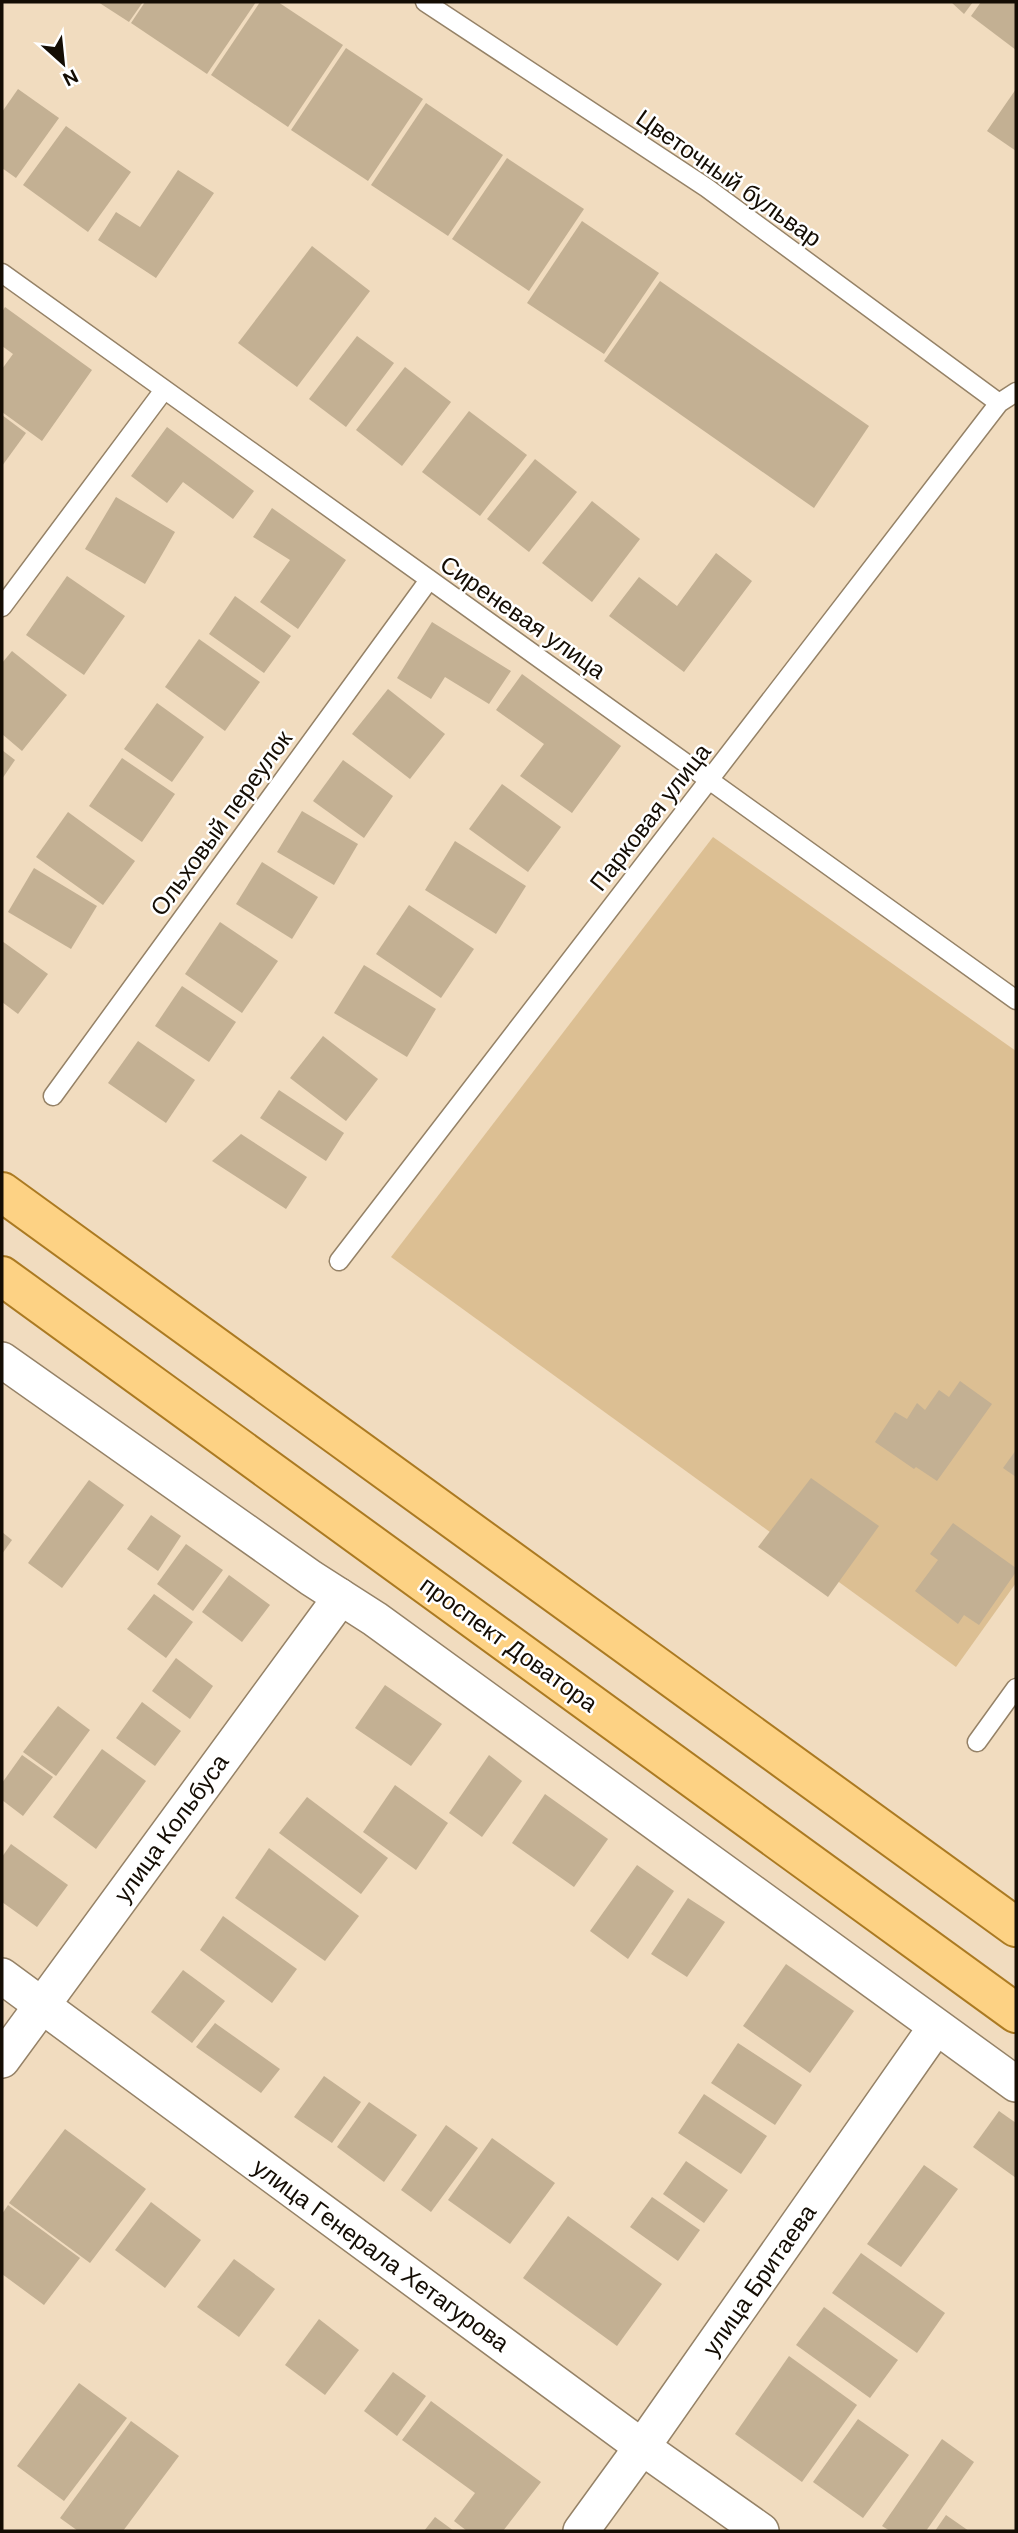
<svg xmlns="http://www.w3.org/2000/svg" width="1018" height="2533" font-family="'DM Sans',sans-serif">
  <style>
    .green { fill: #dcbf93 }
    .building { fill: #c3b093 }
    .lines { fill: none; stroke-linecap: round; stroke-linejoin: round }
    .service-casing { stroke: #958267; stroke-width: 21 }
    .minor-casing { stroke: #958267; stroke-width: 38 }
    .primary-casing { stroke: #ab7a22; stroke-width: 42 }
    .service { stroke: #fff; stroke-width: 18 }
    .minor { stroke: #fff; stroke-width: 35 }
    .primary { stroke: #fdd284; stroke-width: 38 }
    .labels { text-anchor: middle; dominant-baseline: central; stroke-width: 5; stroke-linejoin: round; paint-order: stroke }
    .street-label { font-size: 24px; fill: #140d04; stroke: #fff }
  </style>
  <rect width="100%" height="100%" fill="#f1dcbf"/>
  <polygon class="green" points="713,837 1016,1051 1016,1583 956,1667 391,1257"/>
  <g class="building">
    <polygon points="98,2 143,2 129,22"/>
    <polygon points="145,2 256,2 207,74 131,23"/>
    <polygon points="260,2 278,2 343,45 288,127 211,75"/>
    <polygon points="951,2 973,2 964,14"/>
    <polygon points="981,2 1016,2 1016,50 971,16"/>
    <polygon points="346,48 423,99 368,181 291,130"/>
    <polygon points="18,89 59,118 16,178 2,168 2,112"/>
    <polygon points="1016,89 1016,151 987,131"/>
    <polygon points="426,103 503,155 448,236 371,185"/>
    <polygon points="66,126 131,172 88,232 23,185"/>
    <polygon points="507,158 584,209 529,291 452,239"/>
    <polygon points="178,170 214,193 156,278 98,240 116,212 140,227"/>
    <polygon points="582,221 659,273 604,354 527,303"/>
    <polygon points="312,246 370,291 297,387 238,343"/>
    <polygon points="660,281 869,426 814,508 604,361"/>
    <polygon points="5,307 92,370 42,441 2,412 2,369 13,354 2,346 2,312"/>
    <polygon points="357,336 394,363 346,427 309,399"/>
    <polygon points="405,367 451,402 402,466 356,430"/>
    <polygon points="469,411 527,455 480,516 422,472"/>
    <polygon points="2,415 26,433 2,466"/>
    <polygon points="167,427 254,491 233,519 183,482 167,503 131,476"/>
    <polygon points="535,459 577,492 529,552 487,519"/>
    <polygon points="116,497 175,532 145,584 85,549"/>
    <polygon points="592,501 640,539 592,602 542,563"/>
    <polygon points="272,508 346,560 298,629 260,602 290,560 253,537"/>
    <polygon points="716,553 752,581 684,672 609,616 639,577 677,606"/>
    <polygon points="67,576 125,616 84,675 26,635"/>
    <polygon points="235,596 291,636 264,673 209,634"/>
    <polygon points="432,622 511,671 489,704 445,677 431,699 397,678"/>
    <polygon points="199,639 260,682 225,731 165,687"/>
    <polygon points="12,651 67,695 22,751 2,734 2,663"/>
    <polygon points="522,674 621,746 572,813 520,776 544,744 496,710"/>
    <polygon points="388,689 445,734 410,779 352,734"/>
    <polygon points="157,703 204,737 172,782 124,749"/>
    <polygon points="2,750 15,760 2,779"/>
    <polygon points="122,758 175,794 142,842 89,806"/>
    <polygon points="343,760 393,796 364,838 313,801"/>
    <polygon points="502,784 561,827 528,872 469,829"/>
    <polygon points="302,811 358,844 334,885 277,852"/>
    <polygon points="68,812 135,861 103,905 36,857"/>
    <polygon points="455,841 526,886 496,934 425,890"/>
    <polygon points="262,862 318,897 292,939 236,904"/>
    <polygon points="34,868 97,906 71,949 8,912"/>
    <polygon points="409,905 474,949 441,998 376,954"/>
    <polygon points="220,922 278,961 242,1013 185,974"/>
    <polygon points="2,941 48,974 18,1014 2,1002"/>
    <polygon points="364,965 436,1009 407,1057 334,1013"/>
    <polygon points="182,986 236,1022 209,1062 155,1026"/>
    <polygon points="323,1036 378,1079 346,1121 290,1078"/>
    <polygon points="138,1041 195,1080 166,1123 108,1083"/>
    <polygon points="279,1090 344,1133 326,1161 260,1118"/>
    <polygon points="241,1134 307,1177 286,1209 212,1161"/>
    <polygon points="960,1381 992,1404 937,1481 916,1467 914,1469 875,1442 895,1412 907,1419 917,1403 925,1410 939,1390 949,1397"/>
    <polygon points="1016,1450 1016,1477 1003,1468"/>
    <polygon points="811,1478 879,1526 828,1597 758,1547"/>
    <polygon points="89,1480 124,1505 62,1588 28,1563"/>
    <polygon points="151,1515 181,1536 158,1571 127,1549"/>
    <polygon points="953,1523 1016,1568 1016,1572 979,1625 964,1615 958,1624 915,1591 938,1560 930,1554"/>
    <polygon points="2,1532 12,1540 2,1554"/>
    <polygon points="186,1544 223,1570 193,1611 157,1584"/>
    <polygon points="229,1575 270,1605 242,1642 202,1612"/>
    <polygon points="154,1594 193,1622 166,1658 127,1629"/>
    <polygon points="176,1658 213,1686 190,1719 152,1691"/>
    <polygon points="385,1685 442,1724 411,1766 355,1728"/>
    <polygon points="142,1702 181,1731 155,1766 116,1738"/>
    <polygon points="58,1706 90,1730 56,1776 23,1752"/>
    <polygon points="102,1749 146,1781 96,1849 53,1817"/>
    <polygon points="22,1755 53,1777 23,1816 2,1800 2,1783"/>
    <polygon points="489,1755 522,1781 482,1837 449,1813"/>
    <polygon points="395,1785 448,1823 416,1870 363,1832"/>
    <polygon points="545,1794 608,1839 574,1887 512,1843"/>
    <polygon points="307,1797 388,1858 361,1894 279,1833"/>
    <polygon points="11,1844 68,1885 37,1927 2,1902 2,1857"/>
    <polygon points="269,1848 359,1916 325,1961 235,1898"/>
    <polygon points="637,1865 674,1891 628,1959 590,1931"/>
    <polygon points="688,1898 725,1922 687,1977 651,1954"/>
    <polygon points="223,1916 297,1969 272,2003 200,1950"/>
    <polygon points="786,1964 854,2011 810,2073 743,2026"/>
    <polygon points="183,1970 225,2001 192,2043 151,2012"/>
    <polygon points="215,2023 280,2069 261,2093 196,2047"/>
    <polygon points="738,2043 802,2085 775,2125 711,2083"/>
    <polygon points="324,2076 361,2102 332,2143 294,2117"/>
    <polygon points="704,2094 767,2136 741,2174 678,2133"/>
    <polygon points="369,2102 417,2135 384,2182 337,2147"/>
    <polygon points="999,2111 1016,2123 1016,2178 973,2147"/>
    <polygon points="446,2125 478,2148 431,2212 401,2190"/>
    <polygon points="65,2129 146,2189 90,2263 9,2203"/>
    <polygon points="492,2138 555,2183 510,2244 448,2200"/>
    <polygon points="686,2161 728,2190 704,2223 663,2194"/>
    <polygon points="924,2165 958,2189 901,2267 867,2244"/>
    <polygon points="652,2197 700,2230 678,2261 630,2227"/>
    <polygon points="151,2202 201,2240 165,2288 115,2250"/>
    <polygon points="8,2205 80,2258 44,2305 2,2274 2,2214"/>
    <polygon points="568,2216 662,2284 617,2346 523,2278"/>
    <polygon points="861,2253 945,2313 917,2353 832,2293"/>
    <polygon points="234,2259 275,2289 239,2337 197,2307"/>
    <polygon points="824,2307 898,2360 870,2398 796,2345"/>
    <polygon points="319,2319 359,2350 325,2395 285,2365"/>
    <polygon points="789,2356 857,2405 802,2482 735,2434"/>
    <polygon points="393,2372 426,2396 397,2436 364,2411"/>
    <polygon points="79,2383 127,2418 64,2501 17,2466"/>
    <polygon points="431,2401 541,2482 503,2531 467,2531 454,2521 475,2493 402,2440"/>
    <polygon points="858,2419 909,2455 863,2518 813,2482"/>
    <polygon points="131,2421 179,2456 123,2531 78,2531 60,2518"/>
    <polygon points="942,2439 974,2462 926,2531 890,2531 882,2526"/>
    <polygon points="946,2515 969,2531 935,2531"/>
    <polygon points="435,2517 454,2531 424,2531"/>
  </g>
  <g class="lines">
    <defs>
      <g id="service">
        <polyline points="425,2 707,188 999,403"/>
        <polyline points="2,273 1016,1000"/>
        <polyline points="2,607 164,390"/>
        <polyline points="53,1096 429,580"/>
        <polyline points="339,1261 999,403 1016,392"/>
        <polyline points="977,1742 1016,1688"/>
      </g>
      <g id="minor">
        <polyline points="2,1360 311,1578 375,1619 1016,2084"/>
        <polyline points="2,1976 642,2447 761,2531"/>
        <polyline points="2,2060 333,1608 339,1596"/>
        <polyline points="581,2531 642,2447 936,2027"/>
      </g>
      <g id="primary">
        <polyline points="2,1192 1016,1927"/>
        <polyline points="2,1276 1016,2013"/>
      </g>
    </defs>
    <use href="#service" class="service-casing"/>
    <use href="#minor" class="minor-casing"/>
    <use href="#primary" class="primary-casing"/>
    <use href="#service" class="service"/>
    <use href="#minor" class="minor"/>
    <use href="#primary" class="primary"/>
  </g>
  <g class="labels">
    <g class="street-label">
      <text transform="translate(729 178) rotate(35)">Цветочный бульвар</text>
      <text transform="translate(523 617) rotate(35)">Сиреневая улица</text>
      <text transform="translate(650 817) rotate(-52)">Парковая улица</text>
      <text transform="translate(221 823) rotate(-54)">Ольховый переулок</text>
      <text transform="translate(509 1644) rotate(36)">проспект Доватора</text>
      <text transform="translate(171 1828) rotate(-54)">улица Кольбуса</text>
      <text transform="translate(381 2255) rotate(36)">улица Генерала Хетагурова</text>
      <text transform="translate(759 2280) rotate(-55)">улица Бритаева</text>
    </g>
  </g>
  <rect width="1018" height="2533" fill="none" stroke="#140d04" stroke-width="7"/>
  <g transform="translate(63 63) rotate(153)" stroke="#ffffff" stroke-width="5" paint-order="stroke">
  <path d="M0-5L12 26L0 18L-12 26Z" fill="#140d04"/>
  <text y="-10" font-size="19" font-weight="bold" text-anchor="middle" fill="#140d04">N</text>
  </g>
</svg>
